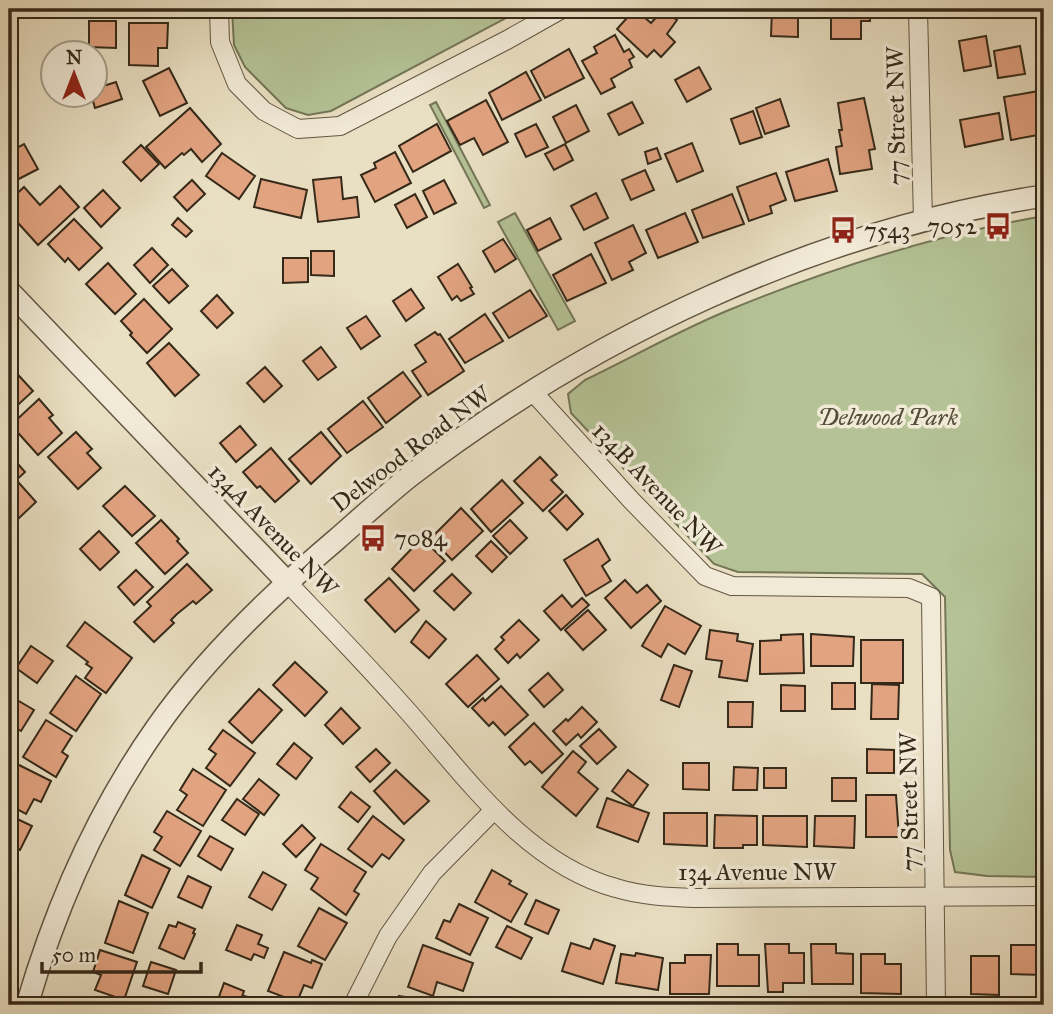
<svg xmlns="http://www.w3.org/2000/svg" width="1053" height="1014" font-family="'IM FELL Great Primer',serif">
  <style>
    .green { fill: #b4c295; stroke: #747657; stroke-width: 2 }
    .building { fill: #e2a381; stroke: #352919; stroke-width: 2 }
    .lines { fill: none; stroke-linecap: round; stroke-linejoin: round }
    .minor-casing { stroke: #625643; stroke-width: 20 }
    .tertiary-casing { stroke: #625643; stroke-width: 24 }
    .minor { stroke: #f1ead7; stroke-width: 18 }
    .tertiary { stroke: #f1ead7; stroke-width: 21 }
    .labels { text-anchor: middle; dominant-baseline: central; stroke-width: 7; stroke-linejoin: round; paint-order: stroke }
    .street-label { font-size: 24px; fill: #352919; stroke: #f1ead7 }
    .poi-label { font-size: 24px; fill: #352919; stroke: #f1ead7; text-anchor: start }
    .park-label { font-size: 24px; font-style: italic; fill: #554f38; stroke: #f1ead7 }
  </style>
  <rect width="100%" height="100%" fill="#e9dfc2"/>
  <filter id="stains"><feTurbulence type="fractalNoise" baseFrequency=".00286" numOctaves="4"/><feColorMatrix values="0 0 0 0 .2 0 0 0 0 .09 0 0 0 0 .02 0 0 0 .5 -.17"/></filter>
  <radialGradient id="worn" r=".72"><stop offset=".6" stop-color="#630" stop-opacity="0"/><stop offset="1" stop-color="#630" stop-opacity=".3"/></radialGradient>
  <g class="green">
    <polygon points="232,9 523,9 331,111 308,115 286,108 245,67 234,45"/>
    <polygon points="436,102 490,205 484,208 430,105"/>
    <polygon points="515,213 575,321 558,330 498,222"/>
    <path d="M1044,216V877L987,876L955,872L950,850L945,597L922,574L738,572L714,564L571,413L568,394L585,380C633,357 680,330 729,310C831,268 935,235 1044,216Z"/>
  </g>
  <g class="building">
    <rect x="133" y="9" width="31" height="6"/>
    <polygon points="635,9 651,23 661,12 667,18 669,15 677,20 667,34 675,42 661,57 654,50 647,57 617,29"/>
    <polygon points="831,9 870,9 870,21 861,21 861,39 831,39"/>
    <polygon points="772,10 798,10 798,37 771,36"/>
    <polygon points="89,21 116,21 116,48 89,47"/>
    <polygon points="129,23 168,23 167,48 158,48 158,66 129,65"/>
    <polygon points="615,35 624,52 629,49 634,57 629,60 632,67 611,79 615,87 601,94 582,61 597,53 594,47"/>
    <polygon points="986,36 991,66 964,71 959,41"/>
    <polygon points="1020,46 1025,74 998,78 994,51"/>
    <polygon points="569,49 584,78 545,98 531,71"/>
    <polygon points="699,67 711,89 687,102 675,80"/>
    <polygon points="169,68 187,103 160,116 143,81"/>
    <polygon points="526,72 541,100 502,120 489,93"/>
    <polygon points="116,82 122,99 95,108 91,94 94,94 94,89"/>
    <polygon points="1044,90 1044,126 1037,127 1038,135 1011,140 1004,97"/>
    <polygon points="864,98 875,149 869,150 872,169 840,174 836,147 842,146 839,130 842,130 838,103"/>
    <polygon points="780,99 789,126 765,134 756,108"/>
    <polygon points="486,100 508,142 483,155 474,138 460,145 447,121"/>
    <polygon points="632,102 643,123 619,135 608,114"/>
    <polygon points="576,105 589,131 566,143 553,117"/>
    <polygon points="190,108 221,144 202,162 191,149 184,155 182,153 165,168 146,147"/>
    <polygon points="753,111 762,137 740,144 731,119"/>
    <polygon points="999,113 1003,139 965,147 960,120"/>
    <polygon points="437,124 451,151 413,172 399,146"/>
    <polygon points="536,124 548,147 526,157 515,134"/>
    <polygon points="692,143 703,171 677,182 665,154"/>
    <polygon points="24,144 38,169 9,184 9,152"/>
    <polygon points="565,144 573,160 554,170 545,154"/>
    <polygon points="141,145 159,164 141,181 123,162"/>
    <polygon points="657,148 661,159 648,164 645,152"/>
    <polygon points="395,152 411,183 375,202 361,175 376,168 374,163"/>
    <polygon points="222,153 255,176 239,199 206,176"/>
    <polygon points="828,159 837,191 795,201 786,172"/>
    <polygon points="645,170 654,190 631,200 622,180"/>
    <polygon points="776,173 786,200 770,206 772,213 749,221 737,187"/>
    <polygon points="341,177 343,199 357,197 359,217 318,222 313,180"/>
    <polygon points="261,179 307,190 301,218 254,207"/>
    <polygon points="192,180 205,194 187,211 174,197"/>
    <polygon points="444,180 456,203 434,214 423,191"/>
    <polygon points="60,186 79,207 38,245 9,213 9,201 24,187 40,205"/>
    <polygon points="103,190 120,208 101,227 84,208"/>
    <polygon points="596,193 608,218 584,230 571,206"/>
    <polygon points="415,194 427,217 407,228 395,205"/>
    <polygon points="732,194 744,224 703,238 692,210"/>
    <polygon points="685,213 698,242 658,258 646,230"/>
    <polygon points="178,218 192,231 186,237 172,225"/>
    <polygon points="550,218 561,239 538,251 527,230"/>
    <polygon points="74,219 102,248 79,270 68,258 65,262 48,244"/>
    <polygon points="633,225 646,253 629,262 633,270 612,280 595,243"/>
    <polygon points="503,239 516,259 495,272 483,251"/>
    <polygon points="152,248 168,265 150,283 134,265"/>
    <polygon points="311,251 334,251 334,276 311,275"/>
    <polygon points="591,254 606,283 567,301 553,275"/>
    <polygon points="283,258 308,258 308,282 283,283"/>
    <polygon points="108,263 136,294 115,314 86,284"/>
    <polygon points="458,264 472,287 470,288 474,294 461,301 457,296 452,300 438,277"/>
    <polygon points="172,269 188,286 169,303 153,286"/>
    <polygon points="411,289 424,308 406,321 393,301"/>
    <polygon points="530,290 547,316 509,338 493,313"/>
    <polygon points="217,295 233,313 217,328 201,311"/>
    <polygon points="144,299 172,329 147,353 130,335 132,333 121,321"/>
    <polygon points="485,314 503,341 465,363 449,339"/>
    <polygon points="366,316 380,336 361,349 347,328"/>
    <polygon points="435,332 438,335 440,334 464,371 428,395 412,371 426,362 415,345"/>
    <polygon points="169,343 199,375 175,396 147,363"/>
    <polygon points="321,347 336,367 318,380 303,361"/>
    <polygon points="9,365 33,391 9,413"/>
    <polygon points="265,367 282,386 264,402 247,383"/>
    <polygon points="403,372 421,396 386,423 368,398"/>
    <polygon points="39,399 53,415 49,418 62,433 38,455 11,425"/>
    <polygon points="363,401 383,427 347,453 328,429"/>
    <polygon points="240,426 256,445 236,462 220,443"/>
    <polygon points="76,432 92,449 87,453 101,468 78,489 48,457"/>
    <polygon points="321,432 341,456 311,484 289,459"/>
    <polygon points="271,448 299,481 275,502 260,486 257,488 243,472"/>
    <polygon points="9,454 25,472 9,487"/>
    <polygon points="540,457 557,475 551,480 563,492 543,511 514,481"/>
    <polygon points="502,480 523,503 491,532 471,509"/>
    <polygon points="19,483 36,502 19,518 9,507 9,492"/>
    <polygon points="125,486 155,516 132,536 103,506"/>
    <polygon points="566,495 583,514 567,530 549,511"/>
    <polygon points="461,508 483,531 452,560 431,538"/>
    <polygon points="161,520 179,539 177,541 188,553 165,574 136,543"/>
    <polygon points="510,520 527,538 510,554 493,536"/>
    <polygon points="99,531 119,552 100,570 80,549"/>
    <polygon points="422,538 445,561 414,591 392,569"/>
    <polygon points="598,539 610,560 602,566 611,581 586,596 564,560"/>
    <polygon points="491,541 507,557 492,572 476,556"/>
    <polygon points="187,564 212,590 196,604 193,601 177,614 171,620 174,623 154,642 134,622 151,606 147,602"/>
    <polygon points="136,570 153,587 134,605 118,587"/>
    <polygon points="452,574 471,593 454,610 434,591"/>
    <polygon points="389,578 419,610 395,632 365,600"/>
    <polygon points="625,580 637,593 647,585 661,601 631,628 605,598"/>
    <polygon points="562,595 572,607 582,598 589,605 561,630 544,611"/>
    <polygon points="665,606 701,626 685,654 668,644 661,657 642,646"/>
    <polygon points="588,610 606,630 583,650 565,630"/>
    <polygon points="519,620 539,640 520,658 517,654 508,663 495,649 504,640 501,637"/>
    <polygon points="426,621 446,639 429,658 411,642"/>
    <polygon points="85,622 132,658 106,693 85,678 92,668 86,664 88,662 67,646"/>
    <polygon points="710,630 738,634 737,641 753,644 747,681 719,677 722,661 706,659"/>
    <polygon points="803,634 804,673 760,674 760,641 781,640 781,635"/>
    <polygon points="811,634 854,637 853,666 811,666"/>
    <rect x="861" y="640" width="42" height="43"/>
    <polygon points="31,646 53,661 37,683 16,668"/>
    <polygon points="477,655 499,679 468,707 446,684"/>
    <polygon points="295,662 327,692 305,716 273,685"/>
    <polygon points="674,665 692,671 679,707 661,700"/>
    <polygon points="548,673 563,690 544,707 529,690"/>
    <polygon points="76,676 101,694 76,731 50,713"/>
    <rect x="832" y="683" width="23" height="26"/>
    <polygon points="872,684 899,685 898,719 871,719"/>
    <polygon points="781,685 805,686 805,711 781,711"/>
    <polygon points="501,686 528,715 505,735 493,722 489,726 472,708 483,698 485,701"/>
    <polygon points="259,689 282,710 252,743 229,722"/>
    <polygon points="12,697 34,710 21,731 9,724 9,702"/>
    <polygon points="728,702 753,702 752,727 728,727"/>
    <polygon points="582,707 597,722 581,738 578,734 566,745 553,731 566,719 568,721"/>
    <polygon points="341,708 360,728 343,744 325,725"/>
    <polygon points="46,720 72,736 62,752 68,756 56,777 23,757"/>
    <polygon points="534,723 563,754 542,773 530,761 525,765 509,747"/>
    <polygon points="599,729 616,747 597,764 580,746"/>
    <polygon points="223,730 255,753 230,786 206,768 216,754 209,749"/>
    <polygon points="294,743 312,758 296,779 277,764"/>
    <polygon points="376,749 390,763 370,782 356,767"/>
    <polygon points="867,749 894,750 894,773 867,773"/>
    <polygon points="573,751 586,762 578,772 598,789 576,816 542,787"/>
    <polygon points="683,763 709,763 709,790 683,789"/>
    <polygon points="17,764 51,781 41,802 34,799 26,814 9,805 9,780"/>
    <polygon points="734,767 758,768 757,790 733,790"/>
    <rect x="764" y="768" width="22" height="20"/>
    <polygon points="193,769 226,790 203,826 177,810 187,795 180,790"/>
    <polygon points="396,770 429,801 404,824 374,791"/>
    <polygon points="628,770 648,785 633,806 612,791"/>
    <rect x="832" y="778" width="24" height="23"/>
    <polygon points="259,779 279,795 264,815 243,799"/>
    <polygon points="351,792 370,807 358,822 339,807"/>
    <polygon points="866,795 896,795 899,837 866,837"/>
    <polygon points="607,798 649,813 638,842 597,827"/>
    <polygon points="237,799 259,814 245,835 222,820"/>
    <polygon points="167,811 201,831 180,866 154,850 162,837 154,832"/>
    <polygon points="664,813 707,813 707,846 664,844"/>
    <polygon points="9,815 32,826 20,850 12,846 9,853"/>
    <polygon points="715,815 757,816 757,845 743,845 743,848 714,848"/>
    <polygon points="373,816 404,840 389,859 382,854 372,867 348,849"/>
    <polygon points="763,816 807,816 807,847 763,845"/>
    <polygon points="815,816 855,816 854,848 814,846"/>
    <polygon points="302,825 315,838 296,857 283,844"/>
    <polygon points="210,836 233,849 221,870 198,856"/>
    <polygon points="321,844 366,872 354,891 359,894 346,915 311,889 318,878 305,870"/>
    <polygon points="142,855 170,869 152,908 125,895"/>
    <polygon points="492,870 511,881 509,884 527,894 511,922 475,902"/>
    <polygon points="263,872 286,885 272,910 249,897"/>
    <polygon points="188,876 211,887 202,908 178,897"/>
    <polygon points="536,900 559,910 548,934 525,924"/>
    <polygon points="119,901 148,913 133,953 105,943"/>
    <polygon points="459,904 488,918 470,955 436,938 444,920 450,922"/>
    <polygon points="319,908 347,923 325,960 298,946"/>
    <polygon points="178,922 195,929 193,933 195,934 184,959 159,948 169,925 176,927"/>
    <polygon points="237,925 262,935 258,944 268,948 264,958 254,954 251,960 226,950"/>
    <polygon points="507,926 532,938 521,959 496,947"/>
    <polygon points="594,939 615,946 603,984 562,971 571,943 590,949"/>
    <polygon points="717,944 738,944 738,955 759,955 759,986 717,986"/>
    <polygon points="765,944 789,944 789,953 804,953 804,983 783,983 783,992 768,992"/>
    <polygon points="811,944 836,944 836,953 853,954 853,984 812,984"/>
    <polygon points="423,945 473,963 463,991 437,982 433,996 408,987"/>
    <polygon points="1011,945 1044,945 1044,975 1011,974"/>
    <polygon points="100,950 137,962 124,1000 95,990 101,975 93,972"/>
    <polygon points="284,952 311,963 312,960 322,964 312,988 304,985 297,1002 268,991"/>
    <polygon points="636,953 663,958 658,990 616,983 621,954 635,956"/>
    <polygon points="861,954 885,954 885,964 901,964 901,994 861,993"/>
    <polygon points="685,955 711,955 709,994 670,994 670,963 685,963"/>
    <polygon points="971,956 999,956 999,995 971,994"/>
    <polygon points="151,962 176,970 168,994 143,986"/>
    <polygon points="224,983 244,991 239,1005 216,1005"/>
    <polygon points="244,996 280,1005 242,1005"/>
    <polygon points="399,996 455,1005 398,1005"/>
    <polygon points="606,997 615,1000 615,998 631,1003 630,1005 604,1005"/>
  </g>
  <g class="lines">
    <defs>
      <g id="minor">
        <polyline points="219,9 220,42 237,84 264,111 298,129 340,126 507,40 562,9"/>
        <polyline points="918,9 923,221"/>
        <polyline points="532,391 631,500 705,576 732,586 909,588 931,597 936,1005"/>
        <path d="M287,582C326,623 366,664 404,707C464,774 524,863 616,888C642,896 668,897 695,898L1044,896"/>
        <polyline points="353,1005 388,936 432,873 494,810"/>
      </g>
      <g id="tertiary">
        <polyline points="9,291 287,582"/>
        <path d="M27,1005C56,906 97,812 157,727C206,657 272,594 337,539C361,518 385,496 410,476C591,337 817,230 1044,196"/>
      </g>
    </defs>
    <use href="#minor" class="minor-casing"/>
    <use href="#tertiary" class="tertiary-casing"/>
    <use href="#minor" class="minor"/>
    <use href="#tertiary" class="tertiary"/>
  </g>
  <defs>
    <symbol id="bus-bare" viewBox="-9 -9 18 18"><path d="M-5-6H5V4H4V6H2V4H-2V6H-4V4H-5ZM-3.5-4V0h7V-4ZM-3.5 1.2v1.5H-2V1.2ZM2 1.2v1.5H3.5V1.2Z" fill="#8f2418" stroke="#f1ead7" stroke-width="2.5" paint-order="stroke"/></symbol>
  </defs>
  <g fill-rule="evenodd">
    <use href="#bus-bare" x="979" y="207" width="38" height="38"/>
    <use href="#bus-bare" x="824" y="211" width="38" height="38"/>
    <use href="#bus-bare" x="354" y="519" width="38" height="38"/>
  </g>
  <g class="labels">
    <g class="street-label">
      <text transform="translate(896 116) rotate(-91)">77 Street NW</text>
      <text transform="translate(411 449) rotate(-37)">Delwood Road NW</text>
      <text transform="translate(657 489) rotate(46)">134B Avenue NW</text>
      <text transform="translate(273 530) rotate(46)">134A Avenue NW</text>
      <text transform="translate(909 802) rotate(-91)">77 Street NW</text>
      <text x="757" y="872">134 Avenue NW</text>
    </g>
    <g class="poi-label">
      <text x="977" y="226" text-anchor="end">7052</text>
      <text x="864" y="230">7543</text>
      <text x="394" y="538">7084</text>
    </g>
    <g class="park-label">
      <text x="888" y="417">Delwood Park</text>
    </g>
  </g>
  <rect width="1053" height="1014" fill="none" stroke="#e9dfc2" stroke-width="35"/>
  <rect x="10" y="10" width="1032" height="993" fill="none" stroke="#352919" stroke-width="3.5"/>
  <rect x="18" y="18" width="1018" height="979" fill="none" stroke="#352919" stroke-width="2"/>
  <g transform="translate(74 74)"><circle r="33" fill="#f1ead7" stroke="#a69d8b" stroke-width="2"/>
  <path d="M0-5L12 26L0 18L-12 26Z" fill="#8f2418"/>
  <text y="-10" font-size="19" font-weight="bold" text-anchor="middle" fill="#352919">N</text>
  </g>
  <path d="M42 962v10h159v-10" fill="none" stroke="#352919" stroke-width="3.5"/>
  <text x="52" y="962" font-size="21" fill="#352919" stroke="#f1ead7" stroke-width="5" paint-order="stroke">50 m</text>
  <rect width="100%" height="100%" filter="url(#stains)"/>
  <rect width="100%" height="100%" fill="url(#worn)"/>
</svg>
